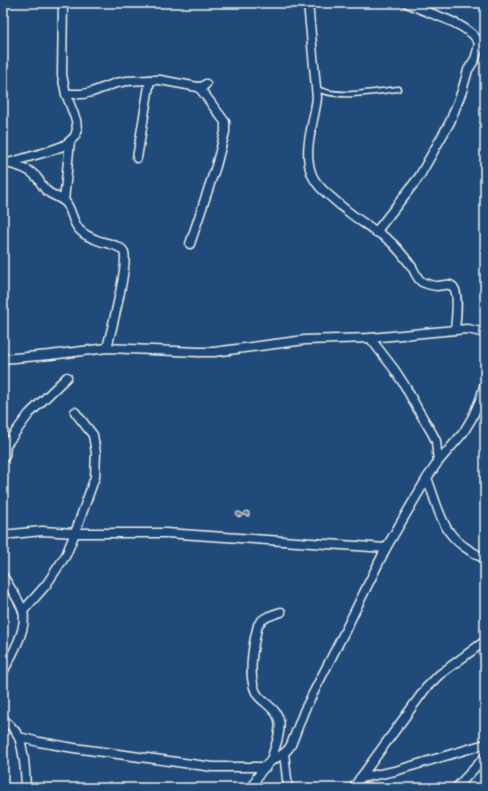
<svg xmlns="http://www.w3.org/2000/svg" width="488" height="791" font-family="Delius,sans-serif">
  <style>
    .building { fill: url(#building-hatch); stroke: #f4f1e8 }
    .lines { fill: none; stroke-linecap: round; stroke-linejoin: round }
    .lane-casing { stroke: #f4f1e8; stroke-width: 7 }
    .street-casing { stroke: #f4f1e8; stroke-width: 11 }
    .lane { stroke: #1f4a7a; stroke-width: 4 }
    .street { stroke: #1f4a7a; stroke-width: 8 }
  </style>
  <defs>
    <pattern id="building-hatch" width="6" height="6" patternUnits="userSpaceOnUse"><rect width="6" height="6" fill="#6c788b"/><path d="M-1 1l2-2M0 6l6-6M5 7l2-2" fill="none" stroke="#5c626c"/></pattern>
  </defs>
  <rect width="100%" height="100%" fill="#1f4a7a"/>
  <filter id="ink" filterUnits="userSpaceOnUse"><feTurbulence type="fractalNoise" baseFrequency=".025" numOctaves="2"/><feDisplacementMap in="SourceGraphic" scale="8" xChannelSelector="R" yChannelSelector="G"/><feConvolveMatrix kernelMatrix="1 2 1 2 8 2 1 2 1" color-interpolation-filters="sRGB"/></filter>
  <g filter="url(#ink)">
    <polygon class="building" points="246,511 249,512 249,516 247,516 243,515 239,517 237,516 236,514 237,512 240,512 243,514"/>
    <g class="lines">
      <defs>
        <path id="lane" d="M317,89C339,99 373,92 398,89"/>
        <g id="street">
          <path d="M308,3L317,98C314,123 302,151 312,175C316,185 325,192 332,198C344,209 357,219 371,228C378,233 386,237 393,244C400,251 406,259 412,267C415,272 417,279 422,282C427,284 432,286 437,286C442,286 450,282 454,288C459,295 456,320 455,330"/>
          <polyline points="66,94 83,94 92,92 116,83 127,81 150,80 160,80 198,87 202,87 206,84"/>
          <polyline points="137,158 150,80"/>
          <path d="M3,162C15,165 30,168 38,179C41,183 43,188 47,191C52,196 63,198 67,204C73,214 73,226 83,233C87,236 92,238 97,240C104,243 121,245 124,252C129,263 111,332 107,348"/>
          <polyline points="8,163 46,152 63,146 70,141 75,136 77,129 76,120 66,94 62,75 63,3"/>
          <polyline points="64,201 70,141"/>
          <path d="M376,232L419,177L450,122L462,91L468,70L475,59L478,49L479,42C476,39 474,35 471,33C452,18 428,14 407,3"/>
          <polyline points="190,244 216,166 225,132 225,122 199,87"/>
          <polyline points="370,338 394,369 405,386 417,408 432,433 436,441 438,462"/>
          <polyline points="3,359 50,355 107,348 198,352 214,352 305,340 370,338 455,330 468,329 485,333"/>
          <polyline points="3,458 5,456 6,445 29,414 67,377"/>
          <path d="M427,478C434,495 439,519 450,533C459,545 472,552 485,559"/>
          <polyline points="3,535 42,531 75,533 166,533 386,548"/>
          <path d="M3,576C9,587 19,599 23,611C28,629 11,656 3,672"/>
          <polyline points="23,611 46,585 66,555 75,533 95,477 96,453 93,435 75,412"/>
          <path d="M3,719C9,724 17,731 19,738C25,754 25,772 26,788"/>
          <polyline points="19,737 39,742 74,748 191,764 213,767 266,767"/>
          <polyline points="284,753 288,788"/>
          <path d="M270,762C274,751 282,731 279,720C277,710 266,704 259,697C246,682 253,644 258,625C263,617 272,615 281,612"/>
          <polyline points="360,778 395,771 485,744"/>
          <path d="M252,788C256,778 262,768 271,761C279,756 285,755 291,745L304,711L346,629L386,548L427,478L438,462L463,433L472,418L480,400L485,383"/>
          <polyline points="353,788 426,688 439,675 485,641"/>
          <polyline points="456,788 485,757"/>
        </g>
      </defs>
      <use href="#lane" class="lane-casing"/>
      <use href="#street" class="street-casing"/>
      <use href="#lane" class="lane"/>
      <use href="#street" class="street"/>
    </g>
  </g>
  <rect width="488" height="791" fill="none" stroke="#1f4a7a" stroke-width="16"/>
  <rect x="8" y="8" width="472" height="775" fill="none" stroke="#f4f1e8" stroke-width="1.5" filter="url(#ink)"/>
</svg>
